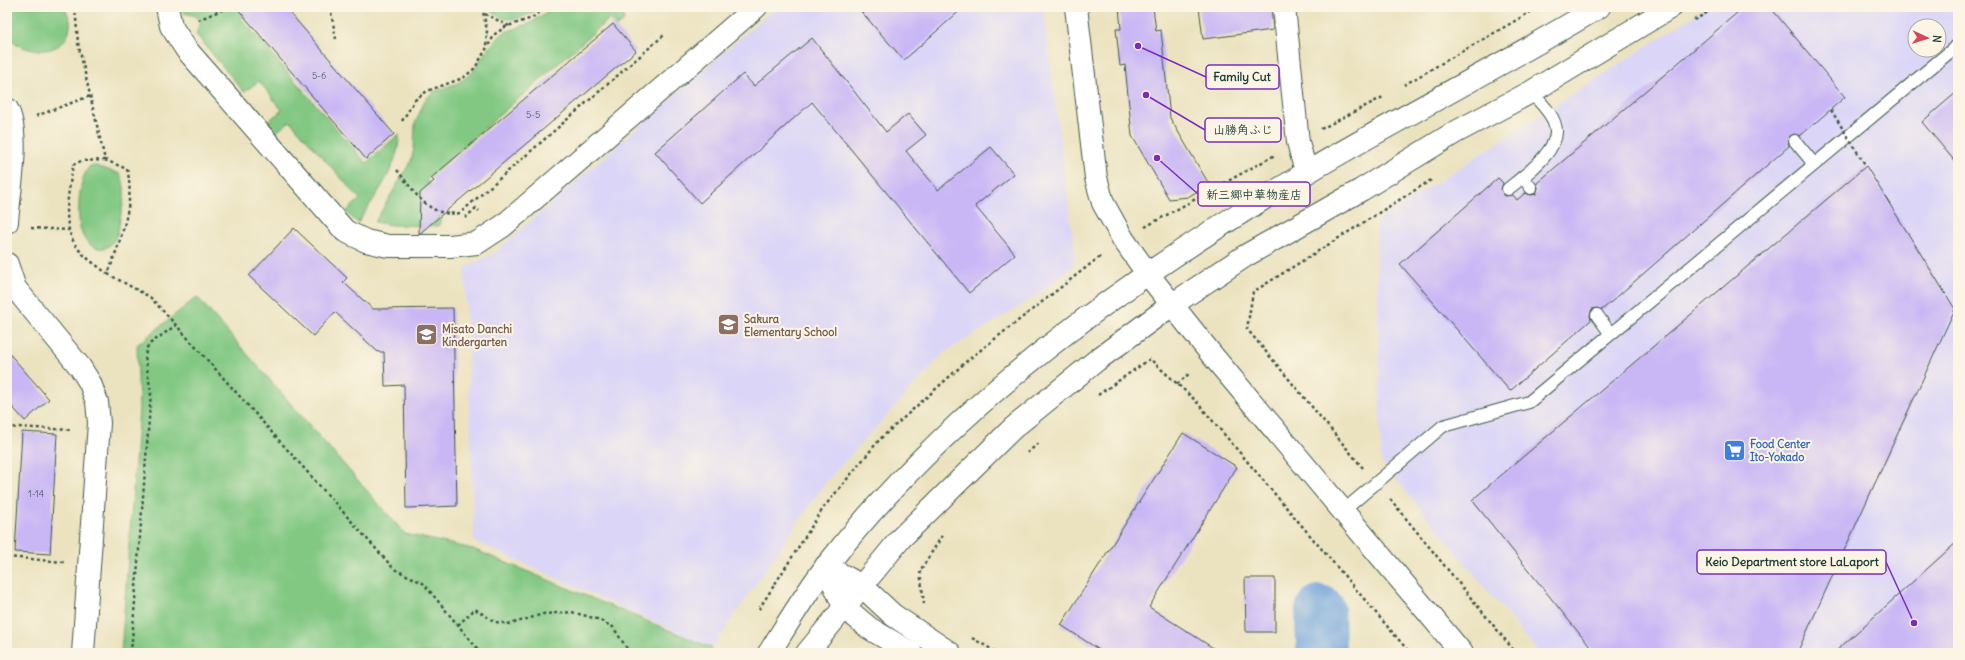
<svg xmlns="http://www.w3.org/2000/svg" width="1965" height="660" font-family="Delius,'Klee One',sans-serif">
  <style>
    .built { fill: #dbd6f7; fill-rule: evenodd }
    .green { fill: #82c883; stroke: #50825c }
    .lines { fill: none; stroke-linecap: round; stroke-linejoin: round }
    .river { stroke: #71a4dc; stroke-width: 50 }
    .building { fill: #c9b7f5 }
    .lane-casing { stroke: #3e5649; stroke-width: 14 }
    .street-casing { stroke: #3e5649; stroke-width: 24 }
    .secondary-casing { stroke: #3e5649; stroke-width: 24 }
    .path { stroke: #3e5649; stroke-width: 2.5; stroke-dasharray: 3 3; stroke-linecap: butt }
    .lane { stroke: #fff; stroke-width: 12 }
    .street { stroke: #fff; stroke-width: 22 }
    .secondary { stroke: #fff; stroke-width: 22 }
    .path-bridge { stroke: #3e5649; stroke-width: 2.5; stroke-dasharray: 3 3; stroke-linecap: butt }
    .labels { text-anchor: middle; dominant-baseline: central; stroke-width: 4; stroke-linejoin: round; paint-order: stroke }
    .number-label { font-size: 9px; fill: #4a5c64 }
    .education-label { font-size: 11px; font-weight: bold; fill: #785e54; stroke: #fcf5e5; text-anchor: start }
    .shop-label { font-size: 11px; font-weight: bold; fill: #366cbe; stroke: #fcf5e5; text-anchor: start }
    .leader { fill: none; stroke: #7b2cbf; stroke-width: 1.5 }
    .callout-dot { fill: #7b2cbf; stroke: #fcf5e5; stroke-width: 1.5 }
    .callout { fill: #fcf5e5; stroke: #7b2cbf; stroke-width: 1.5 }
    .callout-label { font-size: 12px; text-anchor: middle; font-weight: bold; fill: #1f3d34 }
  </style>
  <rect width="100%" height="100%" fill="#fcf5e5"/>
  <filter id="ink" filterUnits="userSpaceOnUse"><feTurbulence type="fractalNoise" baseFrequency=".025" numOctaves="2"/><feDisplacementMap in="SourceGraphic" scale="8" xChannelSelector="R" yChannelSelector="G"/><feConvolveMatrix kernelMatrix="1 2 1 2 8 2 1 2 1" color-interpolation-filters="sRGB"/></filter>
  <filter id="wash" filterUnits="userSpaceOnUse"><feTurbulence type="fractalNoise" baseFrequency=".012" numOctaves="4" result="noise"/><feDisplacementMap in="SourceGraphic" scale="16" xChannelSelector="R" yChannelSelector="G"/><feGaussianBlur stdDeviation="0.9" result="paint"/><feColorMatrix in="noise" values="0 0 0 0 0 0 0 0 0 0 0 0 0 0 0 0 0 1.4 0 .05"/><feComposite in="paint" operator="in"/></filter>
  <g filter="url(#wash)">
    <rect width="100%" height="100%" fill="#ebe3c0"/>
    <g class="built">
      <polygon points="776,7 1043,7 1075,254 1073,266 1033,298 945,352 825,483 712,648 474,541 465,267 493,254"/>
      <path d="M1707,7H1958V653H1539L1381,461L1376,222ZM1915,26H1939V50H1915Z"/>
    </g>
    <g class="green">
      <path d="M7,7H62C68,12 71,19 70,26C66,61 14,54 7,32C5,25 7,14 7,7Z"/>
      <path d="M181,7H251L240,17L366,163L399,134C400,166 374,197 358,223L346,212L360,199L290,121L275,133L267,122L282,110L259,81L244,92L196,34L201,22L196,16L184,13Z"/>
      <path d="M488,7H540C524,20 502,26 488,7Z"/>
      <polygon points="553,7 622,7 624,21 617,27 609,19 426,180 444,201 439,226 391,225 375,222 411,161 414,149 415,124 425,100 435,91 458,83 472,73 489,47 503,33 531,23"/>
      <path d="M90,166H97L120,174C128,190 123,203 120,219C119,227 118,236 113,242C103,255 87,246 82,234C76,218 78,178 90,166Z"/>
      <polygon points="197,297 405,534 473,549 712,648 709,653 121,653 139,409 137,345"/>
    </g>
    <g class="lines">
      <polyline class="river" points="1320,610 1321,653"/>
    </g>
    <g id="blocks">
      <g class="building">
        <polygon points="236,7 285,7 394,134 366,159"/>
        <polygon points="857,7 964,7 904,60"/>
        <polygon points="1119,7 1153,7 1156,31 1161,30 1170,118 1209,184 1188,197 1169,199 1132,136 1125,65 1120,66 1116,29 1121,29"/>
        <polygon points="1199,7 1271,7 1273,30 1203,39"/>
        <polygon points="1744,7 1770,7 1845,97 1800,136 1794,134 1790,136 1788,142 1789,146 1602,310 1597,308 1592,309 1590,315 1591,320 1510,391 1400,264 1498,178 1503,183 1501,190 1505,196 1513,195 1517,200 1525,193 1531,195 1536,194 1538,188 1537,183"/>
        <polygon points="613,24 636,51 419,234 420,193 434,181 431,178"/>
        <polygon points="812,38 886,132 908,114 926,135 906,151 938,190 991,147 1014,174 975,206 1015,254 969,293 812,102 700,203 655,152 743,74 754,86"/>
        <polygon points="1958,91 1958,165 1922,122"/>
        <polygon points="1866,166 1955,309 1797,653 1595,653 1472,500"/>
        <polygon points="294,228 347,278 343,282 373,309 453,308 457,506 406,508 404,385 385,386 384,352 378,352 335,312 313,336 249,276"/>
        <polygon points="7,351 49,399 25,421 7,401"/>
        <polygon points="22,432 57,434 50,554 15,552"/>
        <polygon points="1183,433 1237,467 1149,607 1221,653 1104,653 1061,625"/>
        <polygon points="1958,541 1958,653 1834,653"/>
        <polygon points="1245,578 1275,578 1275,632 1246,632"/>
      </g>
    </g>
  </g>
  <g filter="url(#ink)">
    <use href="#blocks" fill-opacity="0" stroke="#3e5649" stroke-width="1"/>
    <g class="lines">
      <defs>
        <g id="lane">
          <polyline points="1795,141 1814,164"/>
          <polyline points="1523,177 1531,188"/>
          <path d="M1508,189C1524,176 1563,148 1555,125C1552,113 1539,101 1531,92"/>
          <polyline points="1597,315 1610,333"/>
          <polyline points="1343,511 1443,426 1529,402 1958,45"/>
        </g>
        <g id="street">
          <polyline points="167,7 171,26 186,49 345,231 366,241 388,246 450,246 477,243 503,226 756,7"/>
          <polyline points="1284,7 1298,142 1306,172"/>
          <path d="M7,109C21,135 9,192 7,222"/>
          <polyline points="7,264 15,288 80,367 90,383 97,402 99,423 83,653"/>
        </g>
        <g id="secondary">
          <polyline points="1076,7 1096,178 1103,203 1123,239 1147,273 1212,355 1462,653"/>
          <polyline points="826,566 862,586 893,615 950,653"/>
          <polyline points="826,566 844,607 869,628 911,653"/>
          <path d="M769,653C788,623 806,592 828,564C956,401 1129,278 1306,173C1402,116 1503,65 1599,7"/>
          <polyline points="807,653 901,538 1013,428 1097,360 1173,304 1245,256 1361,190 1454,133 1531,92 1671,7"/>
        </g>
      </defs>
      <use href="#lane" class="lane-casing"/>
      <use href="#street" class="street-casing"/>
      <use href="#secondary" class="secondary-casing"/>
      <g class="path">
        <path d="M75,7L78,43L105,160L127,169C136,202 119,243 108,274L150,297L176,325"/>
        <polyline points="330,7 336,39"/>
        <polyline points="482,7 487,30 486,46"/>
        <polyline points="485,14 509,26"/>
        <polyline points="198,20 229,7"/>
        <polyline points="1694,20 1717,7"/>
        <polyline points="1404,85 1539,7"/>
        <polyline points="36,116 90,96"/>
        <polyline points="402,121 415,100 427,91 463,78 475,68 495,34 505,27 532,18 546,7"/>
        <polyline points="1321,129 1383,97"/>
        <path d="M105,160L81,161L73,165C69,193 59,227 80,251C88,260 99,267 108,274"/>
        <path d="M397,170C415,192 428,218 460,213L664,35"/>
        <polyline points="465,218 476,208 479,211"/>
        <polyline points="1145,227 1275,155"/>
        <polyline points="31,228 69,230"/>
        <polyline points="1177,384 1190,373"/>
        <polyline points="1098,395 1150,359 1195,400 1410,653"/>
        <polyline points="7,429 17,427 72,430"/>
        <polyline points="1027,453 1039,443"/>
        <polyline points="1363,468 1247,329 1253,292 1431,180"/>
        <polyline points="1390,499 1516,653"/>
        <polyline points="7,557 64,562"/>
        <polyline points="924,604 920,571 942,536"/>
        <polyline points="759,609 824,507 880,439 968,360 1102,255"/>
        <polyline points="458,625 475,609 495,622 511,624 543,614 572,612 597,619 613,627 630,653"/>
        <polyline points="972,638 998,653"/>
        <polyline points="131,653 151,393 145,356 148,345 176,325 394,569 423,583 481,653"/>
      </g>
      <use href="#lane" class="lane"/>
      <use href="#street" class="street"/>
      <use href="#secondary" class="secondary"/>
      <polyline class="path-bridge" points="1831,110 1866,166"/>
    </g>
  </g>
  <defs>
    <symbol id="school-square" viewBox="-11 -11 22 22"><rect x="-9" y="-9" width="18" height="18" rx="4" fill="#8d6e63" stroke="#fcf5e5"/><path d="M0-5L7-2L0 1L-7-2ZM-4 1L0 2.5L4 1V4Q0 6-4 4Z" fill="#fff"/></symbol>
    <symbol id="supermarket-square" viewBox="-11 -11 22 22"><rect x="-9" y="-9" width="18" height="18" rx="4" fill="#3f7fe0" stroke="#fcf5e5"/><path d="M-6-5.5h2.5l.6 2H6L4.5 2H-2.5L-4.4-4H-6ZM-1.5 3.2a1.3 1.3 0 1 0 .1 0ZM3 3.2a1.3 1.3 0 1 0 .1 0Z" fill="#fff"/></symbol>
  </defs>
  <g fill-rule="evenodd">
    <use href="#school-square" x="716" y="312" width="25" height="25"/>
    <use href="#school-square" x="414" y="322" width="25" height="25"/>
    <use href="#supermarket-square" x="1722" y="438" width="25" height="25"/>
  </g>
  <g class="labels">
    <g class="number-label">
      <text x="319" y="75">5-6</text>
      <text x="533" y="114">5-5</text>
      <text x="36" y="493">1-14</text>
    </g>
    <g class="education-label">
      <text x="744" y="319">Sakura<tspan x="744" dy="13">Elementary School</tspan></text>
      <text x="442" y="329">Misato Danchi<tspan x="442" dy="13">Kindergarten</tspan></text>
    </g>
    <g class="shop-label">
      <text x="1750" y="444">Food Center<tspan x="1750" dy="13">Ito-Yokado</tspan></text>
    </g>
  </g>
  <path class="leader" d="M1138 46L1206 77M1146 95L1205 130M1157 158L1198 194M1914 623L1886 562"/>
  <g class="callout-dot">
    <circle cx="1138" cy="46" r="4"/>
    <circle cx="1146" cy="95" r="4"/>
    <circle cx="1157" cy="158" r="4"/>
    <circle cx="1914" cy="623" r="4"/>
  </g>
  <g class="callout">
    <rect x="1206" y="65" width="73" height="24" rx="4"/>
    <rect x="1205" y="118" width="76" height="24" rx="4"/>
    <rect x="1198" y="182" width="112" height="24" rx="4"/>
    <rect x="1697" y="550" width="189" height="24" rx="4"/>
  </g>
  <g class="callout-label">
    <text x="1242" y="81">Family Cut</text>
    <text x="1243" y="134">山勝角ふじ</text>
    <text x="1254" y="199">新三郷中華物産店</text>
    <text x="1792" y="566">Keio Department store LaLaport</text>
  </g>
  <rect width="1965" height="660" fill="none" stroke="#fcf5e5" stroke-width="24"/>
  <g transform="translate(1927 38) rotate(94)"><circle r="19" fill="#fcf5e5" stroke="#a4ab9e"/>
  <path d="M0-3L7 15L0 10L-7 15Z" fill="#d1495b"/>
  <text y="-6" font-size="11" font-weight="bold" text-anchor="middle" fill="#1f3d34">N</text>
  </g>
</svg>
